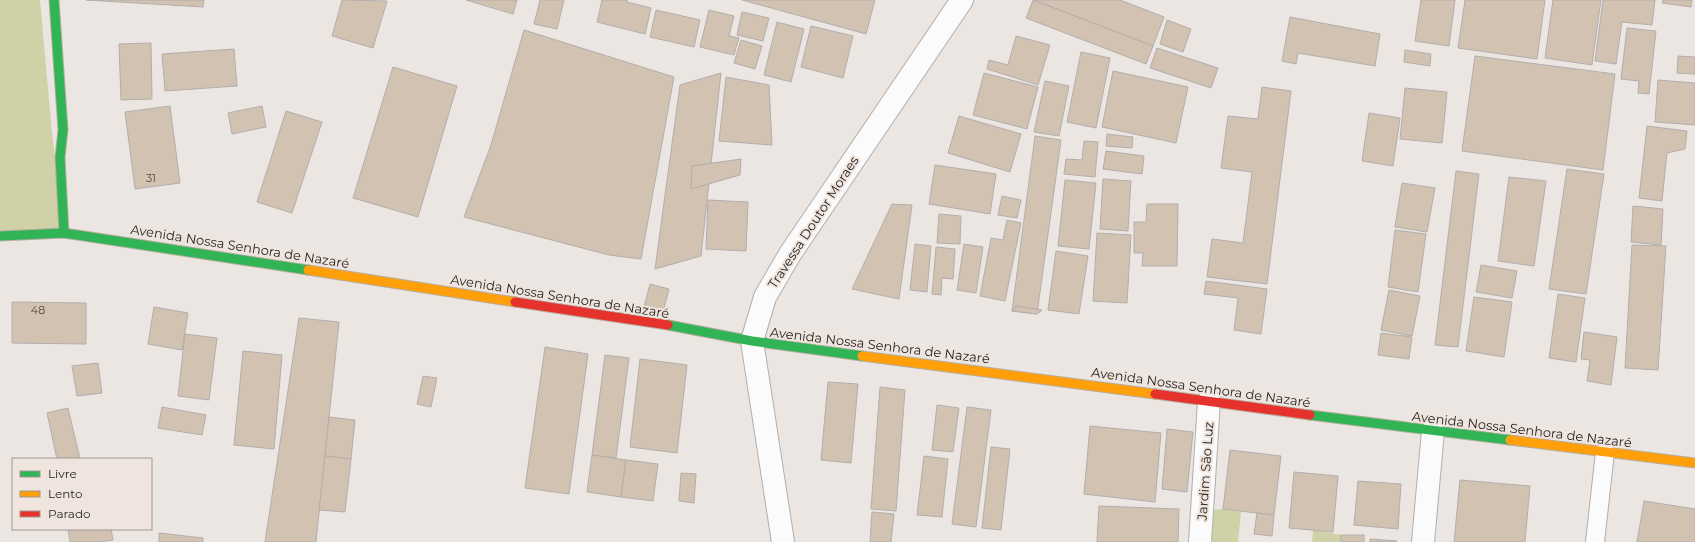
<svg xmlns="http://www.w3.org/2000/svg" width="1695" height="542" font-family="Montserrat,sans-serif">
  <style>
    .green { fill: #d1d1a8 }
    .building { fill: #d2c2b1; stroke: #b2aeac }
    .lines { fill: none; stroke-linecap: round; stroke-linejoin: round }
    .lane-casing { stroke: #b2aeab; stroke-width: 20 }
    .street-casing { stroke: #b2aeab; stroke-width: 24 }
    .fast-casing { stroke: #b7ad9f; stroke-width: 11 }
    .slow-casing { stroke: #b7ad9f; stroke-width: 11 }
    .jam-casing { stroke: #b7ad9f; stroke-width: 11 }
    .lane { stroke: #fcfbfb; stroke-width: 18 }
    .street { stroke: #fcfbfb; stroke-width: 22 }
    .fast { stroke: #30b455; stroke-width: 9 }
    .slow { stroke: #ff9f0a; stroke-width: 9 }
    .jam { stroke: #e5322d; stroke-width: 9 }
    .labels { text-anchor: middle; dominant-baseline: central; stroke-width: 4; stroke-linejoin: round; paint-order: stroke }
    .number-label { font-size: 11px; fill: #524c46 }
    .street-label { font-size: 13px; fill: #282522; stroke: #efe5de }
  </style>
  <rect width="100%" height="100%" fill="#ebe6e2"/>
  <g class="green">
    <polygon points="0,0 40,0 52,133 64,233 0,236"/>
    <polygon points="1223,509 1241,512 1238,542 1208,542 1210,510"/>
    <polygon points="1313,530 1341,535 1341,542 1312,542"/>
  </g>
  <g class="building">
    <polygon points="86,0 204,0 203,7"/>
    <polygon points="342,0 387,1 373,48 332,36"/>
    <polygon points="466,0 517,0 513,14"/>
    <polygon points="540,0 564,0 557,29 534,24"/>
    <polygon points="602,0 627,0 627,2 651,8 645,34 597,22"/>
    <polygon points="742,0 875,0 866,34"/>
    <polygon points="1033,0 1120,0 1164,17 1153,46"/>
    <polygon points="1033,0 1153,46 1146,64 1026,18"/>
    <polygon points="1421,0 1455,0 1449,46 1415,41"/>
    <polygon points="1465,0 1545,0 1537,59 1458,48"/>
    <polygon points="1553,0 1601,0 1592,65 1545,58"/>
    <polygon points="1603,0 1655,0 1652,25 1622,22 1616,64 1595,61"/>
    <polygon points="1663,0 1692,0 1691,7 1662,3"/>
    <polygon points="656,10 700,20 694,47 650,37"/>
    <polygon points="709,10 734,16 729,36 739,38 734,55 700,47"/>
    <polygon points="742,12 769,18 763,41 737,35"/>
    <polygon points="1290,17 1380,34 1375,66 1298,53 1296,64 1282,61"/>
    <polygon points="1167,20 1191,29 1183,52 1160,44"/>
    <polygon points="777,22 804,29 791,82 764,75"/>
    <polygon points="811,26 853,36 843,78 801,67"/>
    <polygon points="1627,28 1656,31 1649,94 1638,93 1639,81 1621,79"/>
    <polygon points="524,30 674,77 641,259 609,255 464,217 491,145"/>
    <polygon points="1016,36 1050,45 1038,85 987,69 989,60 1008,65"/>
    <polygon points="741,40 762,46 755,69 734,63"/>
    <polygon points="151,43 152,99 121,100 119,44"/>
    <polygon points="1157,48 1218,68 1211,88 1150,68"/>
    <polygon points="234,49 237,86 165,91 162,54"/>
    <polygon points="1405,50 1431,54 1430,66 1404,62"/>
    <polygon points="1081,52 1110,58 1096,128 1067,122"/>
    <polygon points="1475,56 1615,74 1603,170 1462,151"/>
    <polygon points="1678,56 1695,57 1695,74 1677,73"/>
    <polygon points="393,67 457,86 418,217 353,198"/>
    <polygon points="1113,71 1188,87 1176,143 1102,127"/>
    <polygon points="721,73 701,256 655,269 680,85"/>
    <polygon points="984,73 1038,87 1027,129 973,115"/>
    <polygon points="726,77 769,85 772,145 719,141"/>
    <polygon points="1658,80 1695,83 1695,125 1655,122"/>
    <polygon points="1045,81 1069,86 1059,136 1034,132"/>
    <polygon points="1262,87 1291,91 1267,284 1207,277 1212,239 1243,243 1252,172 1221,168 1228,116 1258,119"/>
    <polygon points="1405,88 1447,92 1442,143 1400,139"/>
    <polygon points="170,106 180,183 135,189 125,112"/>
    <polygon points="262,106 266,127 232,134 228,113"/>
    <polygon points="286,111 322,122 292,213 257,202"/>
    <polygon points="1369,113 1400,118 1393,166 1362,161"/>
    <polygon points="959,116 1021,134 1010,172 948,153"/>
    <polygon points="1647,126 1687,131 1685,149 1667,153 1662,201 1639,198"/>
    <polygon points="1107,134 1133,137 1132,148 1106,146"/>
    <polygon points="1035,136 1061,140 1037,314 1012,311"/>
    <polygon points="1084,141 1098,142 1095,177 1064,174 1066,159 1082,160"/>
    <polygon points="1106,151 1144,156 1142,174 1103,169"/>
    <polygon points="741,159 740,175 691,189 692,166"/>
    <polygon points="935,165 996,174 990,214 929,204"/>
    <polygon points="1567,169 1604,174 1586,294 1549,289"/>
    <polygon points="1456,171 1479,174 1458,347 1435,345"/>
    <polygon points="1509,177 1546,181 1534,266 1498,261"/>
    <polygon points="1103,179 1131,181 1128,231 1100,229"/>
    <polygon points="1065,180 1096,183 1089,249 1058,246"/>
    <polygon points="1402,183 1435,188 1427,232 1395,227"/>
    <polygon points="1002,196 1021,200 1017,218 998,215"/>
    <polygon points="708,200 748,202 746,251 706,249"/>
    <polygon points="892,204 912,205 899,299 852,289"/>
    <polygon points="1147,204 1178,204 1177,266 1142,266 1143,253 1134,253 1134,222 1146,222"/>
    <polygon points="1633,206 1663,209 1661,245 1631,242"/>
    <polygon points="939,214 961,216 960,244 937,243"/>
    <polygon points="1007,220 1021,223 1005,301 980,296 991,238 1003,240"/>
    <polygon points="1395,230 1426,234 1418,292 1388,287"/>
    <polygon points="1097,233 1131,235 1127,303 1093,301"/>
    <polygon points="915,244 931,246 927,292 910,290"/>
    <polygon points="964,244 983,247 976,293 957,290"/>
    <polygon points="1632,245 1666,246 1658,370 1625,368"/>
    <polygon points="936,247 955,249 953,279 942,278 941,295 932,294"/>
    <polygon points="1056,251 1088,256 1079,314 1048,310"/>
    <polygon points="1481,265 1517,271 1512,298 1476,292"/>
    <polygon points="1206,281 1267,289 1261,334 1234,330 1238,298 1204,294"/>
    <polygon points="650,284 669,289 662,316 643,311"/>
    <polygon points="1389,290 1420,296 1412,336 1381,330"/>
    <polygon points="1558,294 1585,298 1576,362 1549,358"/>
    <polygon points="1474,297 1512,302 1504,357 1466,351"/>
    <polygon points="12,302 86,303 86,344 12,343"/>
    <polygon points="1016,306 1042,310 1037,314 1012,311"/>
    <polygon points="154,307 188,313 182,350 148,344"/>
    <polygon points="299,318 339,322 316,542 265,542"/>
    <polygon points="1584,332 1617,337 1611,385 1587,381 1590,360 1581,359"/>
    <polygon points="1381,333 1412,337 1409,359 1378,355"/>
    <polygon points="185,334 217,338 209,400 178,396"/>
    <polygon points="545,347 588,354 569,494 525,488"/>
    <polygon points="243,351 282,355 274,449 234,445"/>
    <polygon points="605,355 629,358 616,458 592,455"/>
    <polygon points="640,359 687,365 677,453 630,447"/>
    <polygon points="98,363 102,393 77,396 72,366"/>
    <polygon points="423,376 437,378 431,407 417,404"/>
    <polygon points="828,382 858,384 851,463 821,460"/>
    <polygon points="880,387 905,390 896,511 871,509"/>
    <polygon points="937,405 959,408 953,452 932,450"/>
    <polygon points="162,407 206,415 202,435 158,428"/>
    <polygon points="967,407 991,410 976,527 952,524"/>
    <polygon points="68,408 80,459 57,459 47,413"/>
    <polygon points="329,417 355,420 351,459 325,456"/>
    <polygon points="1090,426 1161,433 1155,502 1084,494"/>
    <polygon points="1167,429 1193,432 1187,492 1162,489"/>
    <polygon points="991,447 1010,449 1001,530 982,528"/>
    <polygon points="1230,450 1281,456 1274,515 1223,509"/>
    <polygon points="592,455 626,460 621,497 587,492"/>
    <polygon points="325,456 351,459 345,512 319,510"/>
    <polygon points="924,456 948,459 942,517 917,515"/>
    <polygon points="626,460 658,464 653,501 621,497"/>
    <polygon points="1294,472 1338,476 1333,532 1289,528"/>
    <polygon points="681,473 696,474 694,503 679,501"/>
    <polygon points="1460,480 1530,486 1525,542 1454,542"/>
    <polygon points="1358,481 1401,484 1398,529 1354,525"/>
    <polygon points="1644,501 1695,509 1695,542 1637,542"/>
    <polygon points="1099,506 1179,509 1178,542 1097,542"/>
    <polygon points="872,512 894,514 891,542 870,542"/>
    <polygon points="1257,513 1274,515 1272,536 1254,534"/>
    <polygon points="68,529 111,529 113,540 99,542 70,542"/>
    <polygon points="159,533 203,538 203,542 159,542"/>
    <rect x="1341" y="535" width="23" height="7"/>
    <polygon points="1370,539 1397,541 1396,542 1370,542"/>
  </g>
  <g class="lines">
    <defs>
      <polyline id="lane" points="1595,542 1605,452"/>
      <g id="street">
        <polyline points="783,542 752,341 765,297 790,254 962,0"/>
        <polyline points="1200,542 1209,401"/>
        <polyline points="1423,542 1433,431"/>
      </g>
      <g id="fast">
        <polyline points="54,0 63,130 60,157 64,233"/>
        <polyline points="0,236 64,233 308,270"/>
        <polyline points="668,325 752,341 862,356"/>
        <polyline points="1310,415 1510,440"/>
      </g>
      <g id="slow">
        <polyline points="308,270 515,302"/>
        <polyline points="862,356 1155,394"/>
        <polyline points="1510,440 1695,463"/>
      </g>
      <g id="jam">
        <polyline points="515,302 668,325"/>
        <polyline points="1155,394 1310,415"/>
      </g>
    </defs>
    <use href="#lane" class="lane-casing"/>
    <use href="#street" class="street-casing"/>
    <use href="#fast" class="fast-casing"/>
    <use href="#slow" class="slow-casing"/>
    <use href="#jam" class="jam-casing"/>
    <use href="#lane" class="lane"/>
    <use href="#street" class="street"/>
    <use href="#fast" class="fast"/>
    <use href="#slow" class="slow"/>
    <use href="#jam" class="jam"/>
  </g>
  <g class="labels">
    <g class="number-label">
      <text x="151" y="178">31</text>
      <text x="38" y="310">48</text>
    </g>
    <g class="street-label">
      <text transform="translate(813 222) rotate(-57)">Travessa Doutor Moraes</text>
      <text transform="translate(240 246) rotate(9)">Avenida Nossa Senhora de Nazaré</text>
      <text transform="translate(560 296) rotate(9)">Avenida Nossa Senhora de Nazaré</text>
      <text transform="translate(880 345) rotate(7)">Avenida Nossa Senhora de Nazaré</text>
      <text transform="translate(1201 387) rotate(8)">Avenida Nossa Senhora de Nazaré</text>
      <text transform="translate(1522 429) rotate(7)">Avenida Nossa Senhora de Nazaré</text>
      <text transform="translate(1205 471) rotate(-86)">Jardim São Luz</text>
    </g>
  </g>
  <rect x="12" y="458" width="140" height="72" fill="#efe5de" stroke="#9f9893"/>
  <rect x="20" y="471" width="20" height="6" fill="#30b455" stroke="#9f9893"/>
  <text x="48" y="478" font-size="12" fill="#282522">Livre</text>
  <rect x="20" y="491" width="20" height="6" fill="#ff9f0a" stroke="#9f9893"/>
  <text x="48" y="498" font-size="12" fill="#282522">Lento</text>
  <rect x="20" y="511" width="20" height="6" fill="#e5322d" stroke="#9f9893"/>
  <text x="48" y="518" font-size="12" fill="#282522">Parado</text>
</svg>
